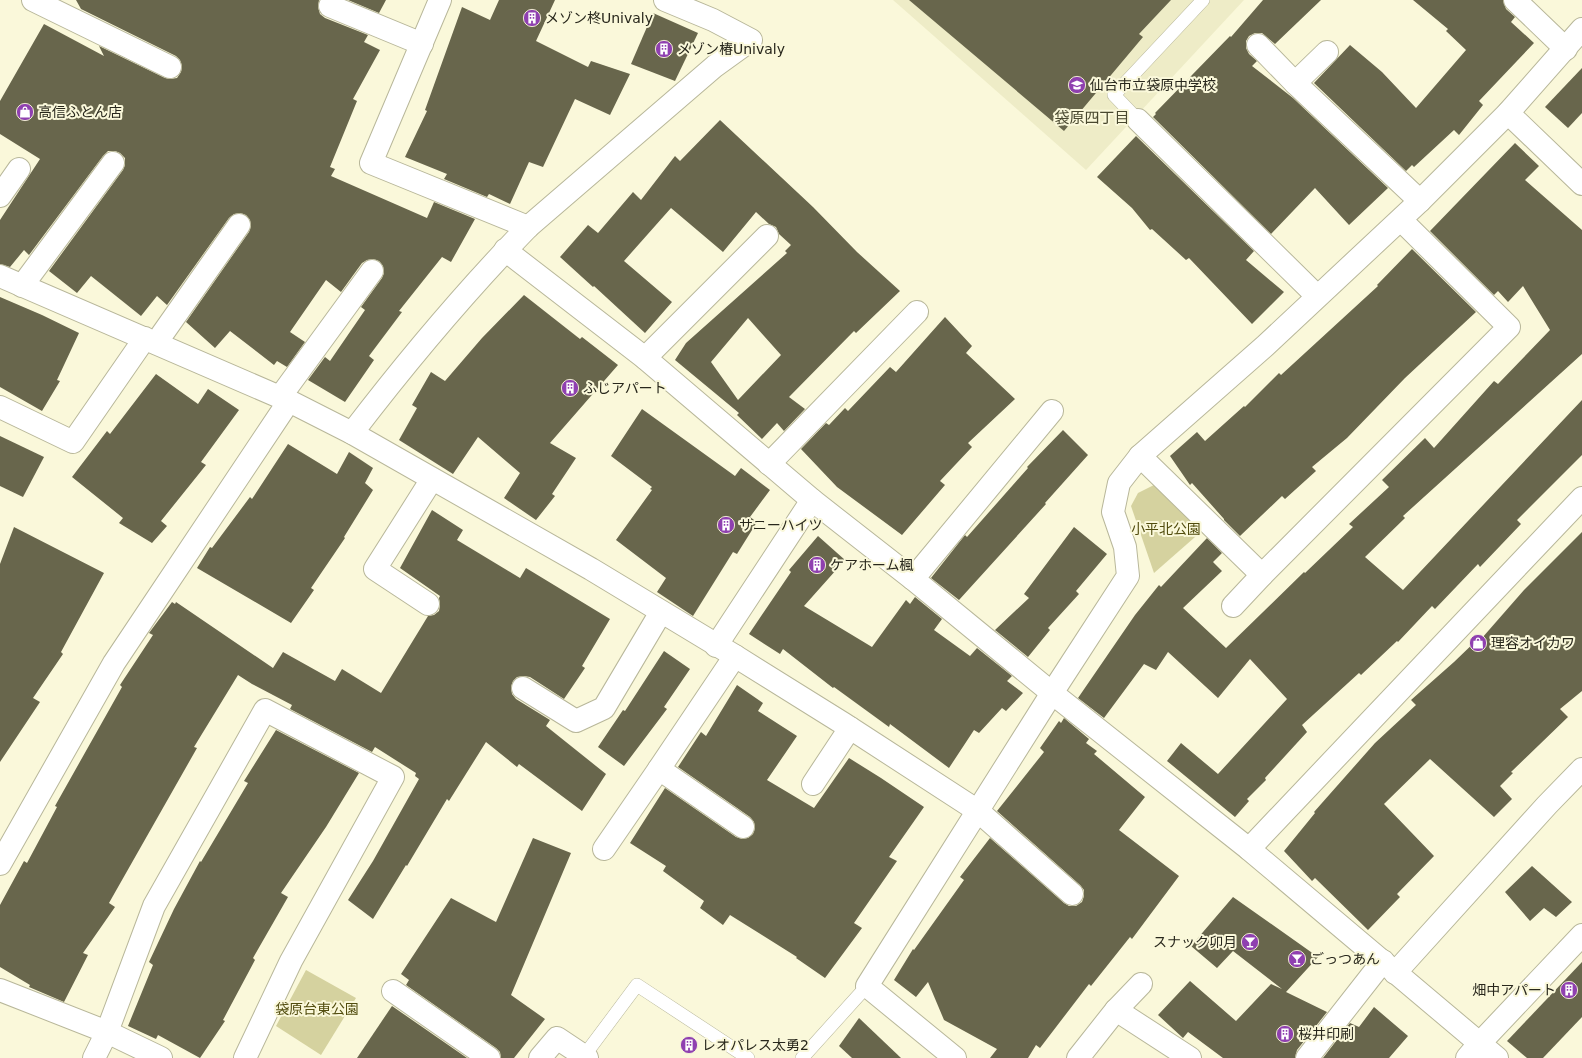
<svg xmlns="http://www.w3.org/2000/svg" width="1582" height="1058" font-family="'DejaVu Sans','Noto Sans JP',sans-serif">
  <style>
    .built { fill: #eeecc7 }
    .green { fill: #d5d29f }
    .building { fill: #68664c; fill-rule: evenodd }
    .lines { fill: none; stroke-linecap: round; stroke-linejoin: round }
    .service-casing { stroke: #b8b79a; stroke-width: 14 }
    .minor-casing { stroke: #b8b79a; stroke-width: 24 }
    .service { stroke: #fff; stroke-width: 13 }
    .minor { stroke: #fff; stroke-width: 22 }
    .labels { text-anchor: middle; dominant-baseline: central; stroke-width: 4; stroke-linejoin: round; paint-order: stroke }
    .poi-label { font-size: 14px; fill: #28271c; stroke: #faf8da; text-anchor: start }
    .park-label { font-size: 14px; fill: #514c0e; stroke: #faf8da }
    .neighbourhood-label { font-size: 15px; fill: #49482f; stroke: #faf8da }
  </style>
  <rect width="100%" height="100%" fill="#faf8da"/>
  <polygon class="built" points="893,0 1244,0 1086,170"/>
  <g class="green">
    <polygon points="1158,483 1203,530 1154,573 1131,506 1138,493"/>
    <polygon points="306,970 356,998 321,1055 276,1026"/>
  </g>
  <g class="building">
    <polygon points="76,0 319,0 318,7 320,14 325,18 368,35 364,42 380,50 353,99 357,101 330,167 335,169 331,176 427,218 434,202 475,219 451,262 442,257 399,311 402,312 369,356 374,360 345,402 308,380 325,357 330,361 365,310 361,307 382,278 384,273 383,266 379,261 373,259 367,260 362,263 341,292 326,280 290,332 305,342 287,367 277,361 274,365 230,331 215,348 186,322 249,232 251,226 250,220 246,215 240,213 234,214 229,218 167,305 157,296 141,316 91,276 77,293 49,271 123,170 125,165 125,158 120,153 115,151 108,151 103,156 29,255 24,250 10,267 0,264 0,220 40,159 0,134 0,101 44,24 104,56 99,46 165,78 170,79 177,78 181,72 182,66 180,60 176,56 81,9"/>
    <polygon points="348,0 386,0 379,13"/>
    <polygon points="499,0 555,0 536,41 588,67 591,61 630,74 610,115 575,99 543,167 529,162 510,204 489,194 487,197 444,179 447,174 405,157 427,111 425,110 462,7 490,20"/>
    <polygon points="909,0 1171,0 1139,34 1143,37 1064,131"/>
    <polygon points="1263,0 1321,0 1275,44 1262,33 1255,33 1249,36 1246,41 1246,48 1249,54 1257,61 1252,66 1293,98 1388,188 1349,225 1315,188 1271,234 1153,117 1156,114 1155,113 1230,36 1231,37"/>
    <polygon points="1413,0 1503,0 1506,9 1515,17 1511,22 1534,43 1479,101 1483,105 1459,135 1454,130 1414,167 1412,165 1406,171 1314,83 1350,45 1382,72 1416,108 1466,50 1446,31 1448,29"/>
    <polygon points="653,13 698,33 675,81 631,64"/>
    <polygon points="1582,68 1582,113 1568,128 1545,107"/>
    <path d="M720,120L813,207L857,252L900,291L856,333L854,331L789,397L805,409L784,431L777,423L762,439L737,415L739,413L675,360L686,343L787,253L785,251L791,245L779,234L776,227L769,224L756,212L723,252L671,208L624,261L672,302L645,333L594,286L593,287L560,257L588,225L598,233L633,192L641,200L675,156L680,161ZM748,318L781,355L738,400L711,362Z"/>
    <polygon points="1136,136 1254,251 1246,260 1284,292 1252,324 1189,258 1186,260 1152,229 1150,230 1132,208 1097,177"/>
    <polygon points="1515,143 1539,166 1525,180 1582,230 1582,354 1403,516 1405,518 1365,557 1403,590 1582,400 1582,455 1517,520 1521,524 1480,567 1478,564 1435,609 1432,606 1398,642 1397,641 1361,675 1359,673 1302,725 1307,732 1265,778 1266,780 1247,799 1249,801 1235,817 1167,761 1181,743 1218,774 1287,699 1250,659 1218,698 1168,652 1156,670 1144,664 1104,718 1078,698 1135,615 1159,585 1161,587 1207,538 1222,553 1213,562 1222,571 1183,608 1226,648 1304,572 1305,573 1353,527 1349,524 1389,487 1382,480 1425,438 1434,448 1494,381 1498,384 1550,330 1523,286 1508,302 1498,291 1494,295 1430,231"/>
    <polygon points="1412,249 1476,312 1405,378 1347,438 1312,467 1316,471 1285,499 1282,496 1240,536 1224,520 1224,519 1192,483 1190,485 1170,456 1197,432 1205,441 1244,406 1245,407 1279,373 1281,375 1378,286 1377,285"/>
    <polygon points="524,295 580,339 582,337 618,365 550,443 576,458 552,494 555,496 536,520 504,498 520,473 478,437 453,474 399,440 417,408 412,405 431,372 445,381 482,338"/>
    <polygon points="0,297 42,315 79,333 57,380 60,381 42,411 0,387"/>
    <polygon points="945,317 972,346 966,353 1015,399 968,443 972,447 940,481 945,485 902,535 837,487 801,449 826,423 829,425 845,408 848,411 890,367 896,372"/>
    <polygon points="156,374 198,404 208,389 239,410 201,462 206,465 161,521 167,526 152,543 119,523 123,518 72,477 107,431 110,434"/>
    <polygon points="642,409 735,476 741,468 770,490 750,517 757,522 737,554 733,552 693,616 657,592 666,578 616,540 652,490 650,489 652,487 611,456"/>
    <polygon points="1063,430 1088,455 1045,503 1046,504 959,600 931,578 965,535 967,537 1028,468 1027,467"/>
    <polygon points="0,436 44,457 23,497 0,486"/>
    <polygon points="288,444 337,474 349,452 373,468 365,483 373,490 344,537 345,538 311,588 314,590 291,623 197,568 210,547 212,548 250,497 252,499"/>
    <polygon points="432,510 463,530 457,540 520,578 526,568 610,619 582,666 585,668 564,699 530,677 524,676 517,677 513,681 511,687 512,694 516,699 550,720 546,726 606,774 582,811 519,764 517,767 486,742 449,801 447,799 407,866 406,865 373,919 348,900 373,861 419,779 415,776 416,773 375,747 372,752 290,709 292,705 252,684 238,675 194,747 197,748 109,903 115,907 83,953 88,955 64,1002 29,987 30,985 0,967 0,905 24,861 27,863 57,807 55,806 122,687 120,685 153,635 149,633 172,602 175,604 176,602 273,668 283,652 335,681 342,669 381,693 428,616 434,615 439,611 440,605 439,598 440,596 400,568"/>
    <polygon points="14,527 104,573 61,652 63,654 33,698 40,702 0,762 0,564"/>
    <polygon points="1074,527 1107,554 1076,591 1079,594 1048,628 1050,630 1028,657 995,630 1029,598 1024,594"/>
    <polygon points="1582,532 1582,691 1560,709 1568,717 1511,772 1513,773 1500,786 1512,799 1494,817 1430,759 1384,804 1434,856 1397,894 1400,897 1368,930 1315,878 1312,881 1284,851 1315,813 1314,812 1375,743 1416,705 1411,700 1454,662 1481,636 1482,638 1524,590"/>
    <polygon points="818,536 845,560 804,606 872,647 906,600 910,604 915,597 942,619 934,630 970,656 977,648 1012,676 1007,681 1023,693 1006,711 1002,708 979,733 974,730 949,768 890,724 889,727 834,687 833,688 783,649 780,654 749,634 791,572 789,570"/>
    <polygon points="664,651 690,669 664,707 667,709 624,766 598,747 623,710 625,711"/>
    <polygon points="737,685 763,703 758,711 797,736 767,780 814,808 849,758 881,778 924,807 889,857 897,861 854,923 862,928 825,978 796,958 797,957 730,915 723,925 700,908 704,901 663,871 666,866 630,843 665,788 736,837 742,839 748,838 753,834 755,828 754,822 750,817 678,767 701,732 706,736"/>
    <polygon points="1064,718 1089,739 1086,743 1097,751 1094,754 1145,797 1119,830 1179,876 1132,939 1130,937 1091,986 1089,984 1040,1048 1036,1045 1028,1058 990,1058 997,1049 944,1020 928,982 916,997 894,980 913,949 914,950 964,880 960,877 990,838 1064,903 1069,906 1076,906 1082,902 1084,896 1084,890 1080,885 997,811 1044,752 1040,748 1059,721 1061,723"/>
    <polygon points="276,730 359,773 326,827 281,893 288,897 253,958 255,960 223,1020 225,1021 200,1058 158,1035 156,1039 128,1026 153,965 149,962 174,909 200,861 201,862 248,783 244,781"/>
    <polygon points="533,838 571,853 511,995 545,1019 514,1058 501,1058 500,1052 496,1048 406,985 409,980 401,974 451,898 496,922"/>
    <polygon points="1532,866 1572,902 1556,917 1544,908 1530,921 1505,892"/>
    <polygon points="1233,897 1318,957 1286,992 1327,1012 1297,1050 1295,1058 1223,1058 1188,1032 1183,1038 1158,1015 1190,981 1236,1021 1271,984 1282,989 1233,951 1217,968 1191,946"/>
    <polygon points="1582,962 1582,1017 1543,1058 1527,1058 1507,1041"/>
    <polygon points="392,1006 467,1058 357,1058"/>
    <polygon points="1374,1007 1408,1036 1389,1058 1323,1058 1350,1023 1359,1027"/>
    <polygon points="859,1018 901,1058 852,1058 839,1046"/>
  </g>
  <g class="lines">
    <defs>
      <g id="service">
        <polyline points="1138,120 1114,95 1203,0"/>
        <polyline points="584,1056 637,985 748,1058"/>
        <polyline points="802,1058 867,986"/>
      </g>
      <g id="minor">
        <polyline points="33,0 170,67"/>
        <polyline points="440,0 371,163 528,227"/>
        <polyline points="1515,0 1566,49"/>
        <polyline points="330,6 422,44"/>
        <polyline points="1258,45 1295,83 1420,201"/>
        <polyline points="1295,83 1327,52"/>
        <polyline points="1508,113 1582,184"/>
        <polyline points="1138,120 1317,296"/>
        <polyline points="0,196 19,169"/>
        <polyline points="505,250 645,358 812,500 913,579 1052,693 1249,849 1497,1058"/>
        <polyline points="0,276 289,401 352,433 591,569 735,656 844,724 978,811 1072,894"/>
        <polyline points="22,286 113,163"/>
        <polyline points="156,343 239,225"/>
        <polyline points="645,358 767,236"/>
        <polyline points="280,397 372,271"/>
        <polyline points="0,407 73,442 145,338"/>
        <path d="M352,433C407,361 465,292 528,227L715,66L751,40L713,20L665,0"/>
        <polyline points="1140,456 1262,575 1509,327 1401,220"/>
        <polyline points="769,464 917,312"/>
        <polyline points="913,579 1052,411"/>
        <polyline points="428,604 375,569 432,479"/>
        <polyline points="1233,606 1262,575"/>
        <polyline points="716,646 812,500"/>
        <polyline points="735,656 659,769 743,827"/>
        <polyline points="523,688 576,721 604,708 661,612"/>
        <polyline points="813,784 850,728"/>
        <polyline points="604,849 659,769"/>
        <polyline points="1249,849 1582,498"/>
        <polyline points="0,864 114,663 289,401"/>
        <polyline points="1395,973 1547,805 1582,769"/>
        <polyline points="0,990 107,1032 161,1058"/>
        <polyline points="393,991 489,1058"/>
        <polyline points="1116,1010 1190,1058"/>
        <polyline points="94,1058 107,1032 154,906 265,710 393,777 291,961 245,1058"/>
        <polyline points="540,1058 557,1038 587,1058"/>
        <polyline points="955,1058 867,986 1052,693 1128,576 1125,547 1113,512 1119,483 1140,456 1265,346 1420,201 1508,113 1582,29"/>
        <polyline points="1078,1058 1116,1010 1141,984"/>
        <polyline points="1307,1058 1383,961"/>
        <polyline points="1467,1058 1479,1044 1582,935"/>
      </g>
    </defs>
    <use href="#service" class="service-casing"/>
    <use href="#minor" class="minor-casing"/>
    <use href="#service" class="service"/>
    <use href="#minor" class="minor"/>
  </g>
  <defs>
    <symbol id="building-disc" viewBox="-11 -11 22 22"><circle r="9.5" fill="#8f40b0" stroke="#faf8da"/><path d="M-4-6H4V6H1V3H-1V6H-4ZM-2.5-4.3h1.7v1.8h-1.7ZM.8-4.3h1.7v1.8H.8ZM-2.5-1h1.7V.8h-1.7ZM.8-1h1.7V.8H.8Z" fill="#fff"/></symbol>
    <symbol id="school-disc" viewBox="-11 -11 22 22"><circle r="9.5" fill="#8f40b0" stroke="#faf8da"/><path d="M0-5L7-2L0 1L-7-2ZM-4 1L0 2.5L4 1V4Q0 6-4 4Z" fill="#fff"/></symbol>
    <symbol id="shop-disc" viewBox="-11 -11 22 22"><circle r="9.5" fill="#8f40b0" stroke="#faf8da"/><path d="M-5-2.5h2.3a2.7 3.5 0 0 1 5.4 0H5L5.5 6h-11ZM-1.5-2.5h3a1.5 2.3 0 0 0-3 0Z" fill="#fff"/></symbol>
    <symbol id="bar-disc" viewBox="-11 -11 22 22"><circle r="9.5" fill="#8f40b0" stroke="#faf8da"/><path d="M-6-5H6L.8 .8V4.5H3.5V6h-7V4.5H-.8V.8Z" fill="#fff"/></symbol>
  </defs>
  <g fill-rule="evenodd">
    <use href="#building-disc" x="522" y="8" width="20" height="20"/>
    <use href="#building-disc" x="654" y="39" width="20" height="20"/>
    <use href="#school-disc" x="1067" y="75" width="20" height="20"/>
    <use href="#shop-disc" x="15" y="102" width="20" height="20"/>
    <use href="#building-disc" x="560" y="378" width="20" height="20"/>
    <use href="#building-disc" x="716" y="515" width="20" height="20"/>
    <use href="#building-disc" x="807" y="555" width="20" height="20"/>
    <use href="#shop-disc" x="1468" y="633" width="20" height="20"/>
    <use href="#bar-disc" x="1240" y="932" width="20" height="20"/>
    <use href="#bar-disc" x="1287" y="949" width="20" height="20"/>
    <use href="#building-disc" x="1559" y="980" width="20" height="20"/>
    <use href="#building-disc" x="1275" y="1024" width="20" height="20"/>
    <use href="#building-disc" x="679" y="1035" width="20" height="20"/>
  </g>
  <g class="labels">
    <g class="poi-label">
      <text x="545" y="18">メゾン柊Univaly</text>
      <text x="677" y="49">メゾン椿Univaly</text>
      <text x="1090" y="85">仙台市立袋原中学校</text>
      <text x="38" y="112">高信ふとん店</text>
      <text x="583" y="388">ふじアパート</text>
      <text x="739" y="525">サニーハイツ</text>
      <text x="830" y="565">ケアホーム楓</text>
      <text x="1491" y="643">理容オイカワ</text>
      <text x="1237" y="942" text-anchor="end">スナック卯月</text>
      <text x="1310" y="959">ごっつあん</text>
      <text x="1556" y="990" text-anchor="end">畑中アパート</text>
      <text x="1298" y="1034">桜井印刷</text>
      <text x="702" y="1045">レオパレス太勇2</text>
    </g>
    <g class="park-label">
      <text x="1166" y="529">小平北公園</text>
      <text x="317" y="1009">袋原台東公園</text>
    </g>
    <g class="neighbourhood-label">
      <text x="1092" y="118">袋原四丁目</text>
    </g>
  </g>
</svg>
